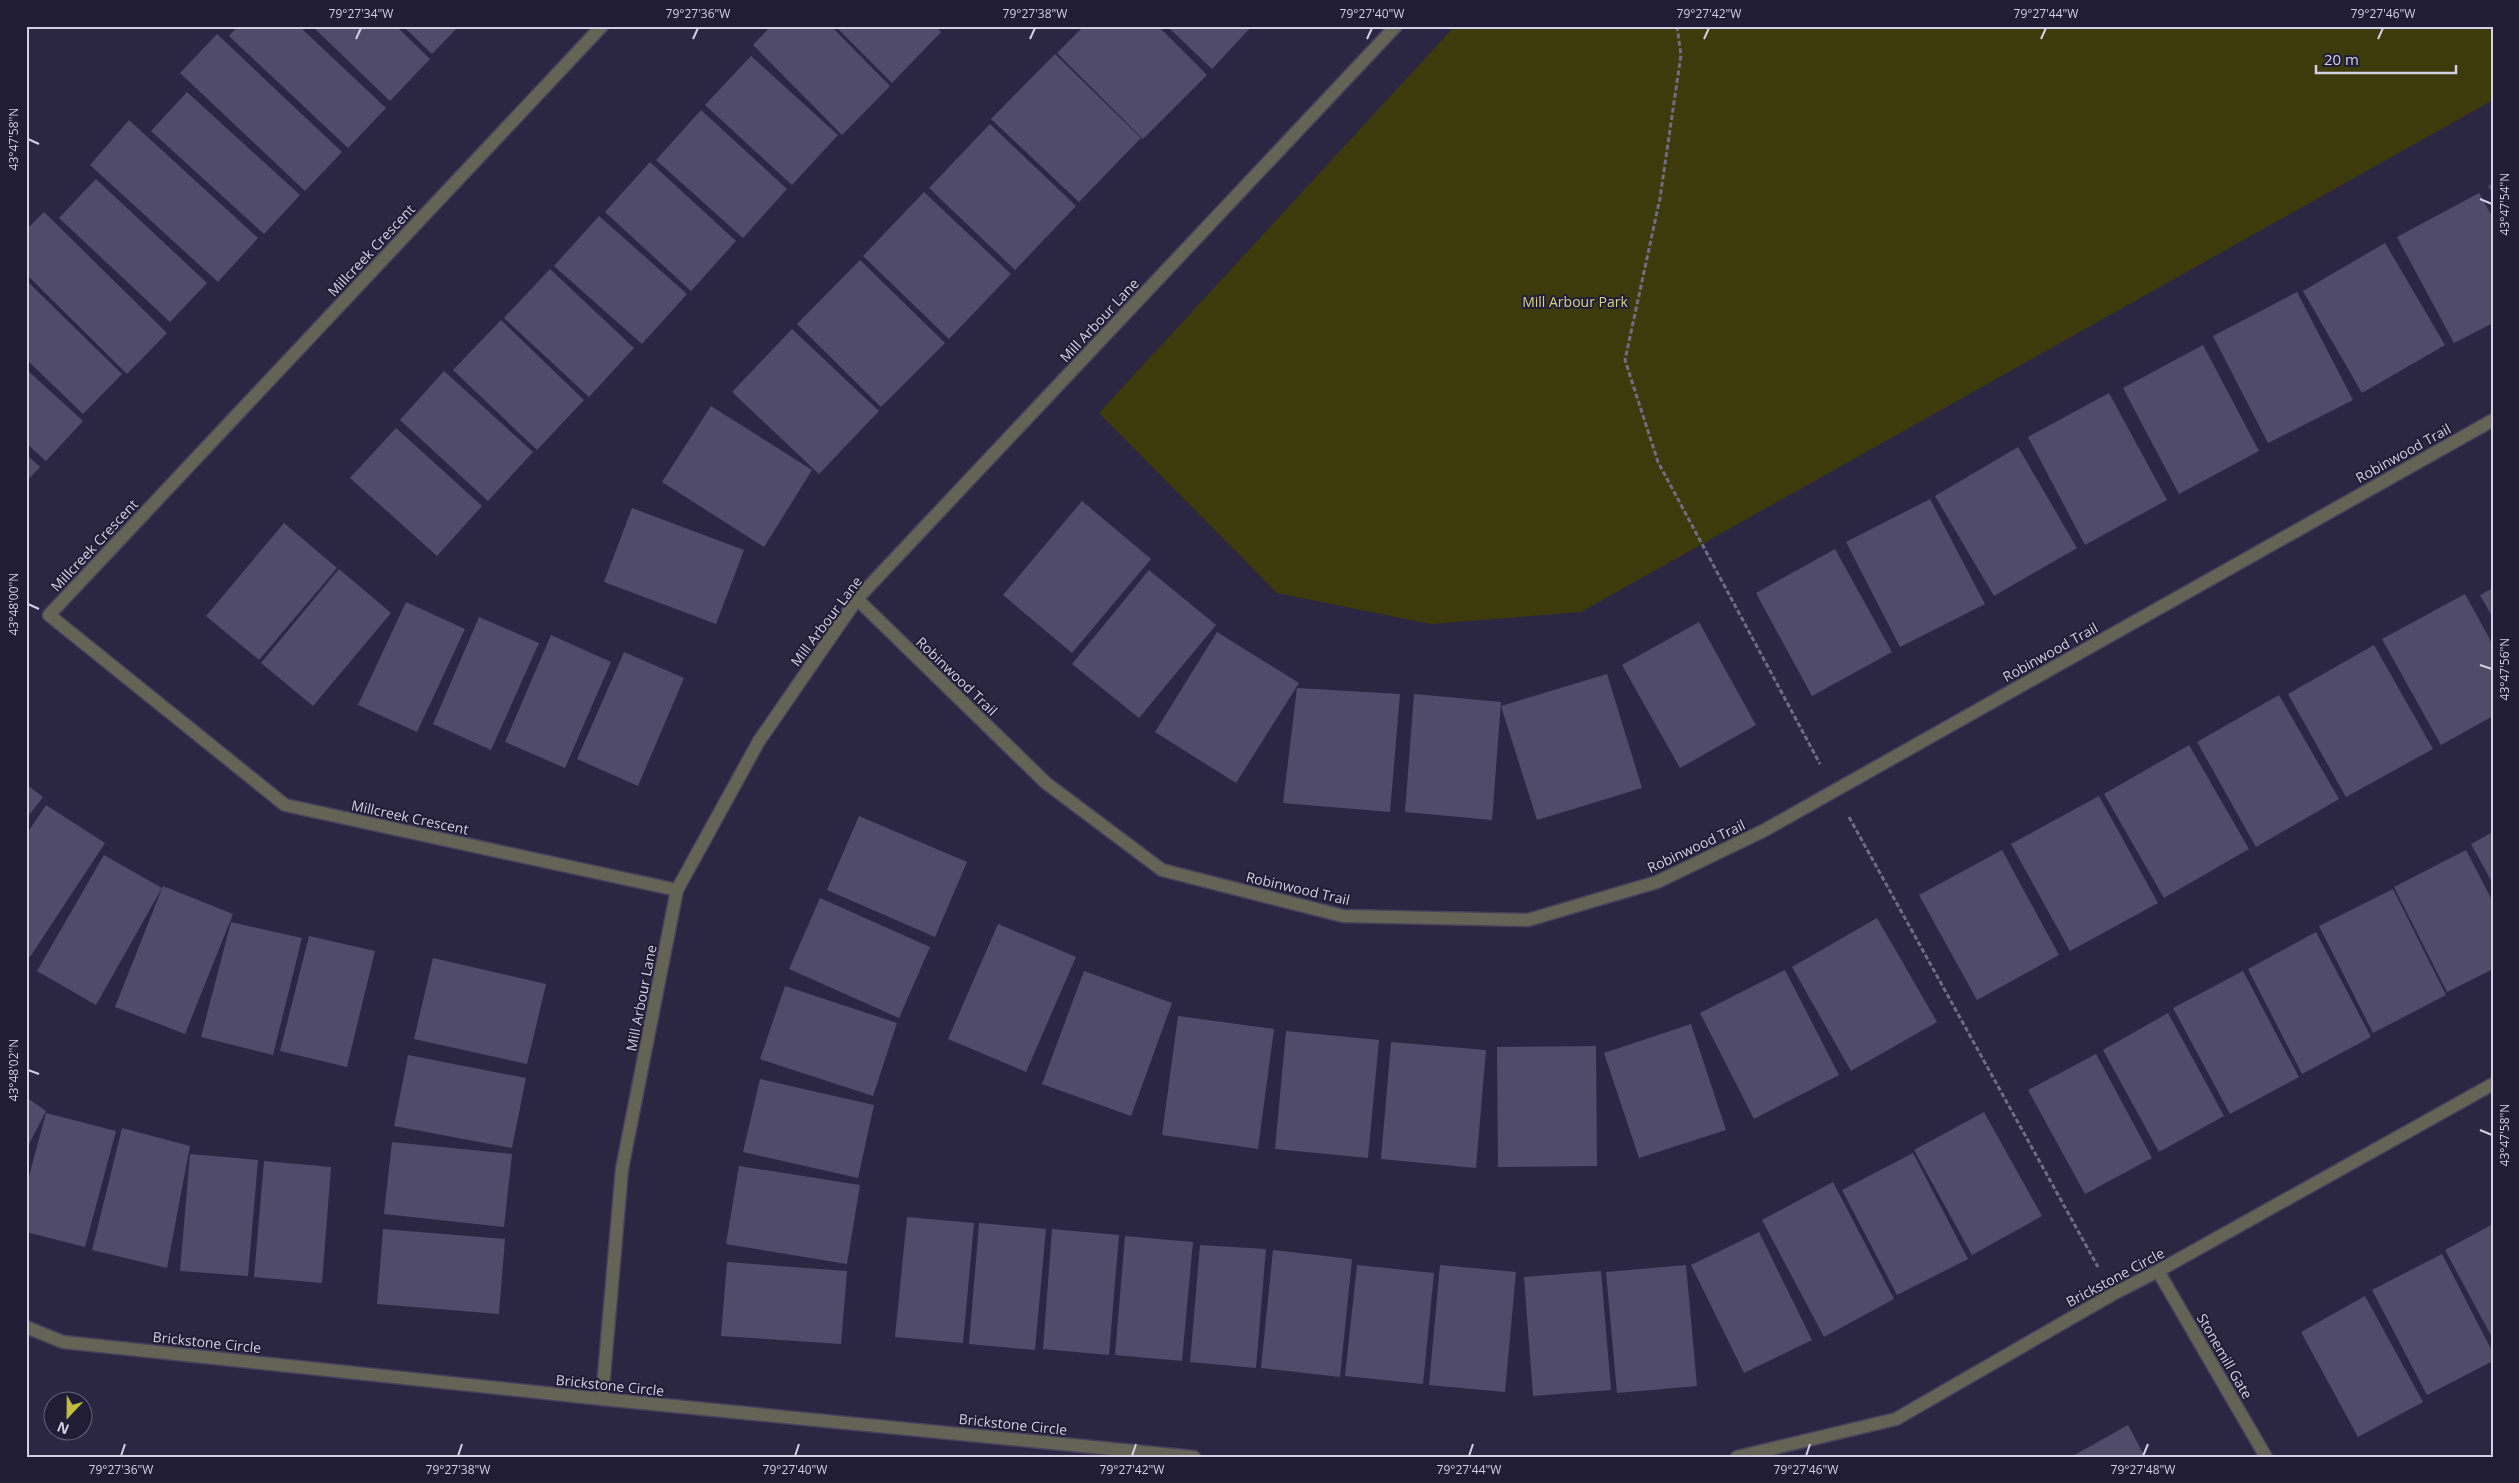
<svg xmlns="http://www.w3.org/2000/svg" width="2519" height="1483" viewBox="0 0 2519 1483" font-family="'Open Sans',sans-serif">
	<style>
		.green { fill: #3d3b0b }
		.building { fill: #4f4b69 }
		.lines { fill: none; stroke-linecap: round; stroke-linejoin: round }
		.street-casing { stroke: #46425c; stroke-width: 15 }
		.path { stroke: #706c84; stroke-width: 3; stroke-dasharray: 5 2.5; stroke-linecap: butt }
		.street { stroke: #646456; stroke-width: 12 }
		.ticks { fill: none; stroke: #d2d0e2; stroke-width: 2 }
		.labels { text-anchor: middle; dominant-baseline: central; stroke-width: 4; stroke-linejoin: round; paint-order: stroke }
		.street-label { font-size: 14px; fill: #d2d0e2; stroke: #211d37 }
		.park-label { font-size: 14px; fill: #d5d486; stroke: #211d37 }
		.neatline { fill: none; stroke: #d2d0e2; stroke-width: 2 }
		.ticks-label { font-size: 12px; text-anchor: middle; fill: #d2d0e2 }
	</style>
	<rect width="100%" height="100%" fill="#2b2742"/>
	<path class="green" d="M1455,26H2493V100L1581,612L1431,624L1277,593L1099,413Z"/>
	<g class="building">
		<path d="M238,26H299L386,108L348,148L229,36Z"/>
		<path d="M312,26H396L430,59L390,101Z"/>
		<path d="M403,26H459L432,54Z"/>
		<path d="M771,26H831L890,86L842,135L753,45Z"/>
		<path d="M835,26H935L941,32L892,83Z"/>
		<path d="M1084,26H1158L1207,75L1143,139L1057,53Z"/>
		<path d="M1167,26H1252L1212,69Z"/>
		<path d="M217,34L342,152L305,191L180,73Z"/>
		<path d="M1055,54L1141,138L1079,202L991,119Z"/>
		<path d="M751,56L838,135L792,185L705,105Z"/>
		<path d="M187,92L300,195L264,234L151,131Z"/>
		<path d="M701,110L787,189L743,238L656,160Z"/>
		<path d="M129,120L258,238L218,282L90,165Z"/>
		<path d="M990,124L1076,206L1015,270L929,188Z"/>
		<path d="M650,162L736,241L691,291L605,212Z"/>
		<path d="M96,179L207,283L170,322L59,218Z"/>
		<path d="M2493,183V194L2488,186Z"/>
		<path d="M924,192L1011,274L949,339L863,256Z"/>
		<path d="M2479,193L2493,218V323L2454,343L2397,237Z"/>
		<path d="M44,212L167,333L127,374L26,274V230Z"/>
		<path d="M599,216L687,294L642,344L554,266Z"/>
		<path d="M2385,243L2445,345L2362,393L2303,291Z"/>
		<path d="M860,260L945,343L881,407L797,324Z"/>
		<path d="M550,269L634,348L589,397L504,318Z"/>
		<path d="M26,280L122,374L83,414L26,359Z"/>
		<path d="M2297,292L2353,400L2268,443L2213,336Z"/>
		<path d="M501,320L584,400L537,450L453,370Z"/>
		<path d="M792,329L879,411L819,474L732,392Z"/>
		<path d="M2203,345L2259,451L2179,494L2123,388Z"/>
		<path d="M26,369L83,421L46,461L26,443Z"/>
		<path d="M444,371L533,452L488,501L400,420Z"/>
		<path d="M2109,393L2167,500L2085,545L2028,437Z"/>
		<path d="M711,406L812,470L764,547L662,482Z"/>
		<path d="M396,428L482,506L437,556L350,478Z"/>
		<path d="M2018,447L2077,548L1994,596L1935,496Z"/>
		<path d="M26,454L40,467L26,482Z"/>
		<path d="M1930,499L1985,604L1900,647L1846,542Z"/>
		<path d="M1082,501L1151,559L1072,653L1003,595Z"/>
		<path d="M632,508L744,550L716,624L604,582Z"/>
		<path d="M284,523L337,568L259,660L206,616Z"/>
		<path d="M1835,549L1892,652L1812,696L1756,593Z"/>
		<path d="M339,569L391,613L313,706L261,663Z"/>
		<path d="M1149,570L1216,625L1139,718L1072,664Z"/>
		<path d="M2493,588V618L2480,595Z"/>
		<path d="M2465,594L2493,645V716L2441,745L2382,639Z"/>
		<path d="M406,602L465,629L417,732L358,705Z"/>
		<path d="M479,617L539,643L491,750L433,724Z"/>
		<path d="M1699,622L1756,725L1680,768L1622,665Z"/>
		<path d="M1217,632L1299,683L1236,783L1155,732Z"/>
		<path d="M551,635L611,662L565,768L505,742Z"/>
		<path d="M2374,645L2433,749L2346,797L2288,694Z"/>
		<path d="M624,652L684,678L638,786L577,759Z"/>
		<path d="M1607,674L1642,788L1537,820L1501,706Z"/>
		<path d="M1297,688L1400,694L1390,812L1283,803Z"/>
		<path d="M1414,694L1501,702L1492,820L1405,812Z"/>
		<path d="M2279,695L2339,799L2256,847L2197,742Z"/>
		<path d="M2189,745L2249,849L2164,898L2104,794Z"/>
		<path d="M26,784L43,797L26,819Z"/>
		<path d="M2099,796L2158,903L2070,951L2011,844Z"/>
		<path d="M46,805L105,843L30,957L26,955V835Z"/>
		<path d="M859,816L967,862L935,937L827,890Z"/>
		<path d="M2493,832V884L2471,844Z"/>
		<path d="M2002,850L2059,955L1977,1000L1919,895Z"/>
		<path d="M2466,850L2493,902V969L2447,992L2394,887Z"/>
		<path d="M104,855L162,888L96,1005L37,971Z"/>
		<path d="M163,886L233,914L185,1034L115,1007Z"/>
		<path d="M2393,889L2446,995L2373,1033L2319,926Z"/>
		<path d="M820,898L930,947L899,1018L789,969Z"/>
		<path d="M1877,918L1937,1022L1851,1071L1792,967Z"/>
		<path d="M231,922L302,938L273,1055L201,1037Z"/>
		<path d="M998,924L1076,957L1026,1072L948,1039Z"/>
		<path d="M2316,932L2371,1037L2302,1074L2248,969Z"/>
		<path d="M309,936L375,951L347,1067L280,1051Z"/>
		<path d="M433,958L546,984L527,1064L414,1039Z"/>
		<path d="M1785,970L1839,1075L1754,1119L1700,1013Z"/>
		<path d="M1084,971L1172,1003L1131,1116L1042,1084Z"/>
		<path d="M2243,971L2299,1077L2230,1114L2173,1008Z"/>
		<path d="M785,986L897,1023L873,1096L760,1059Z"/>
		<path d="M2168,1013L2224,1116L2159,1152L2103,1050Z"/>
		<path d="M1178,1016L1274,1029L1258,1149L1162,1135Z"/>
		<path d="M1691,1024L1726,1130L1639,1158L1604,1053Z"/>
		<path d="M1286,1031L1379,1040L1368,1158L1275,1149Z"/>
		<path d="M1391,1042L1486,1050L1476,1168L1381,1159Z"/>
		<path d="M1596,1046L1597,1166L1498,1167L1497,1047Z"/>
		<path d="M2096,1054L2152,1158L2085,1194L2028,1090Z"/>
		<path d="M408,1055L526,1078L512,1148L394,1126Z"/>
		<path d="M760,1079L874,1105L858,1178L743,1152Z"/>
		<path d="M26,1097L46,1111L26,1150Z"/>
		<path d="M1984,1112L2042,1216L1972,1255L1914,1150Z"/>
		<path d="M46,1113L116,1131L85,1247L26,1232V1187Z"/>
		<path d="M122,1128L190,1146L167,1268L92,1250Z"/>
		<path d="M392,1142L512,1154L504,1227L384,1214Z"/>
		<path d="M1913,1153L1968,1259L1897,1295L1842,1190Z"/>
		<path d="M190,1154L258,1160L248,1276L180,1271Z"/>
		<path d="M264,1161L331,1167L322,1283L254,1277Z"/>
		<path d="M739,1166L860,1185L847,1264L726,1244Z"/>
		<path d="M1833,1182L1894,1299L1824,1337L1762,1220Z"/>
		<path d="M907,1217L974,1223L963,1343L895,1337Z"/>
		<path d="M979,1223L1046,1229L1035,1350L969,1344Z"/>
		<path d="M2493,1224V1339L2445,1250Z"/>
		<path d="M383,1229L505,1239L499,1314L377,1304Z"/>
		<path d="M1052,1229L1119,1235L1109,1355L1043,1349Z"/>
		<path d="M1759,1232L1812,1340L1744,1373L1691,1265Z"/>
		<path d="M1125,1236L1193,1242L1182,1361L1115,1355Z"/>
		<path d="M1200,1245L1266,1249L1256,1368L1190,1362Z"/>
		<path d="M1273,1250L1352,1259L1340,1377L1261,1368Z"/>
		<path d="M2442,1254L2493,1353V1361L2427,1395L2372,1290Z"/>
		<path d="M727,1262L847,1271L841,1344L721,1336Z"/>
		<path d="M1357,1265L1434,1273L1423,1384L1345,1376Z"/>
		<path d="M1440,1265L1516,1272L1505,1392L1429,1385Z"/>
		<path d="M1686,1265L1697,1386L1617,1393L1606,1272Z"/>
		<path d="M1601,1271L1611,1390L1533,1396L1524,1277Z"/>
		<path d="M2365,1296L2423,1402L2358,1437L2301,1332Z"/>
		<path d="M2128,1425L2145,1457H2071Z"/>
	</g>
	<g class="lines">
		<g class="street-casing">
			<g id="street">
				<path d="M602,26L49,615L285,805L677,890"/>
				<path d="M857,599L1046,783L1162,870L1343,916L1528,920L1657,882L1763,831L2493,420"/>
				<path d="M2158,1271L2266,1457"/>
				<path d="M26,1327L63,1342L602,1399L1194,1457"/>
				<path d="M602,1399L622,1169L677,890L759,741L857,599L1396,26"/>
				<path d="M1737,1457L1896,1419L2113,1294L2158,1271L2493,1084"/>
			</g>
		</g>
		<g class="path">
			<path d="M1677,26L1681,55L1660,198L1625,360L1658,462L1820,764"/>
			<path d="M1849,817L2098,1267"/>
		</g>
		<use href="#street" class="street"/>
	</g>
	<path class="ticks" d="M356,39L361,28M693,39L698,28M1030,39L1035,28M1367,39L1372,28M1704,39L1709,28M2041,39L2046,28M2378,39L2383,28M28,139L39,144M2480,199L2492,204M28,604L39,609M2480,665L2492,669M28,1070L39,1074M2480,1130L2492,1135M121,1456L125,1444M458,1456L462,1444M795,1456L799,1444M1132,1456L1136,1444M1469,1456L1473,1444M1806,1456L1810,1444M2143,1456L2148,1444"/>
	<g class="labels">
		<g class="street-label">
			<text transform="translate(371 250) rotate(-47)">Millcreek Crescent</text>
			<text transform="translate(1099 320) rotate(-47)">Mill Arbour Lane</text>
			<text transform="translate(2403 453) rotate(-29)">Robinwood Trail</text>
			<text transform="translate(94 545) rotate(-47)">Millcreek Crescent</text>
			<text transform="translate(826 621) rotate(-53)">Mill Arbour Lane</text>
			<text transform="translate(2050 652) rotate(-29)">Robinwood Trail</text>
			<text transform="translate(957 676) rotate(44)">Robinwood Trail</text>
			<text transform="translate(410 817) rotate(12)">Millcreek Crescent</text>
			<text transform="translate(1696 846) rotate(-25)">Robinwood Trail</text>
			<text transform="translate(1298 888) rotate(13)">Robinwood Trail</text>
			<text transform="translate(641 998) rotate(-79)">Mill Arbour Lane</text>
			<text transform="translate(2115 1277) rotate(-28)">Brickstone Circle</text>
			<text transform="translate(207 1342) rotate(6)">Brickstone Circle</text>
			<text transform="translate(2225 1356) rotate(60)">Stonemill Gate</text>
			<text transform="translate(610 1385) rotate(6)">Brickstone Circle</text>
			<text transform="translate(1013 1424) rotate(6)">Brickstone Circle</text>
		</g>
		<g class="park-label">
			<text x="1575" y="301">Mill Arbour Park</text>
		</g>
	</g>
	<rect width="2519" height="1483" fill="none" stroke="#211d37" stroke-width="55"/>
	<g transform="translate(68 1416) rotate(202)"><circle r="24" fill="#211d37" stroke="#68657b"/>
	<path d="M0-4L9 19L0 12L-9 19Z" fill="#c1bd40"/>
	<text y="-8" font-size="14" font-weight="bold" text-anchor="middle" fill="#d2d0e2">N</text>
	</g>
	<path d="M2316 65v8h140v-8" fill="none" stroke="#d2d0e2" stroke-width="2.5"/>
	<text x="2324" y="65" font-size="15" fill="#d2d0e2" stroke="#211d37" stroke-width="4" paint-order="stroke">20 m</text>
	<rect x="28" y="28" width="2464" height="1428" class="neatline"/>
	<g class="ticks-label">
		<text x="361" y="18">79°27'34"W</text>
		<text x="698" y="18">79°27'36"W</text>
		<text x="1035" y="18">79°27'38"W</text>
		<text x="1372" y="18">79°27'40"W</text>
		<text x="1709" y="18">79°27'42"W</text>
		<text x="2046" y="18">79°27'44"W</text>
		<text x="2383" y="18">79°27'46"W</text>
		<text transform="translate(14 139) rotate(-90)" y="4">43°47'58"N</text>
		<text transform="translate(2505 204) rotate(-90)" y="4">43°47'54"N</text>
		<text transform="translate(14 604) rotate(-90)" y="4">43°48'00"N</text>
		<text transform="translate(2505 669) rotate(-90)" y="4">43°47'56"N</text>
		<text transform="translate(14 1070) rotate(-90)" y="4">43°48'02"N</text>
		<text transform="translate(2505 1135) rotate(-90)" y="4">43°47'58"N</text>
		<text x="121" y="1474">79°27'36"W</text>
		<text x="458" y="1474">79°27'38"W</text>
		<text x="795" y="1474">79°27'40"W</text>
		<text x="1132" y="1474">79°27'42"W</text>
		<text x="1469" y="1474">79°27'44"W</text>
		<text x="1806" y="1474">79°27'46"W</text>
		<text x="2143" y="1474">79°27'48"W</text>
	</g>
</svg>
